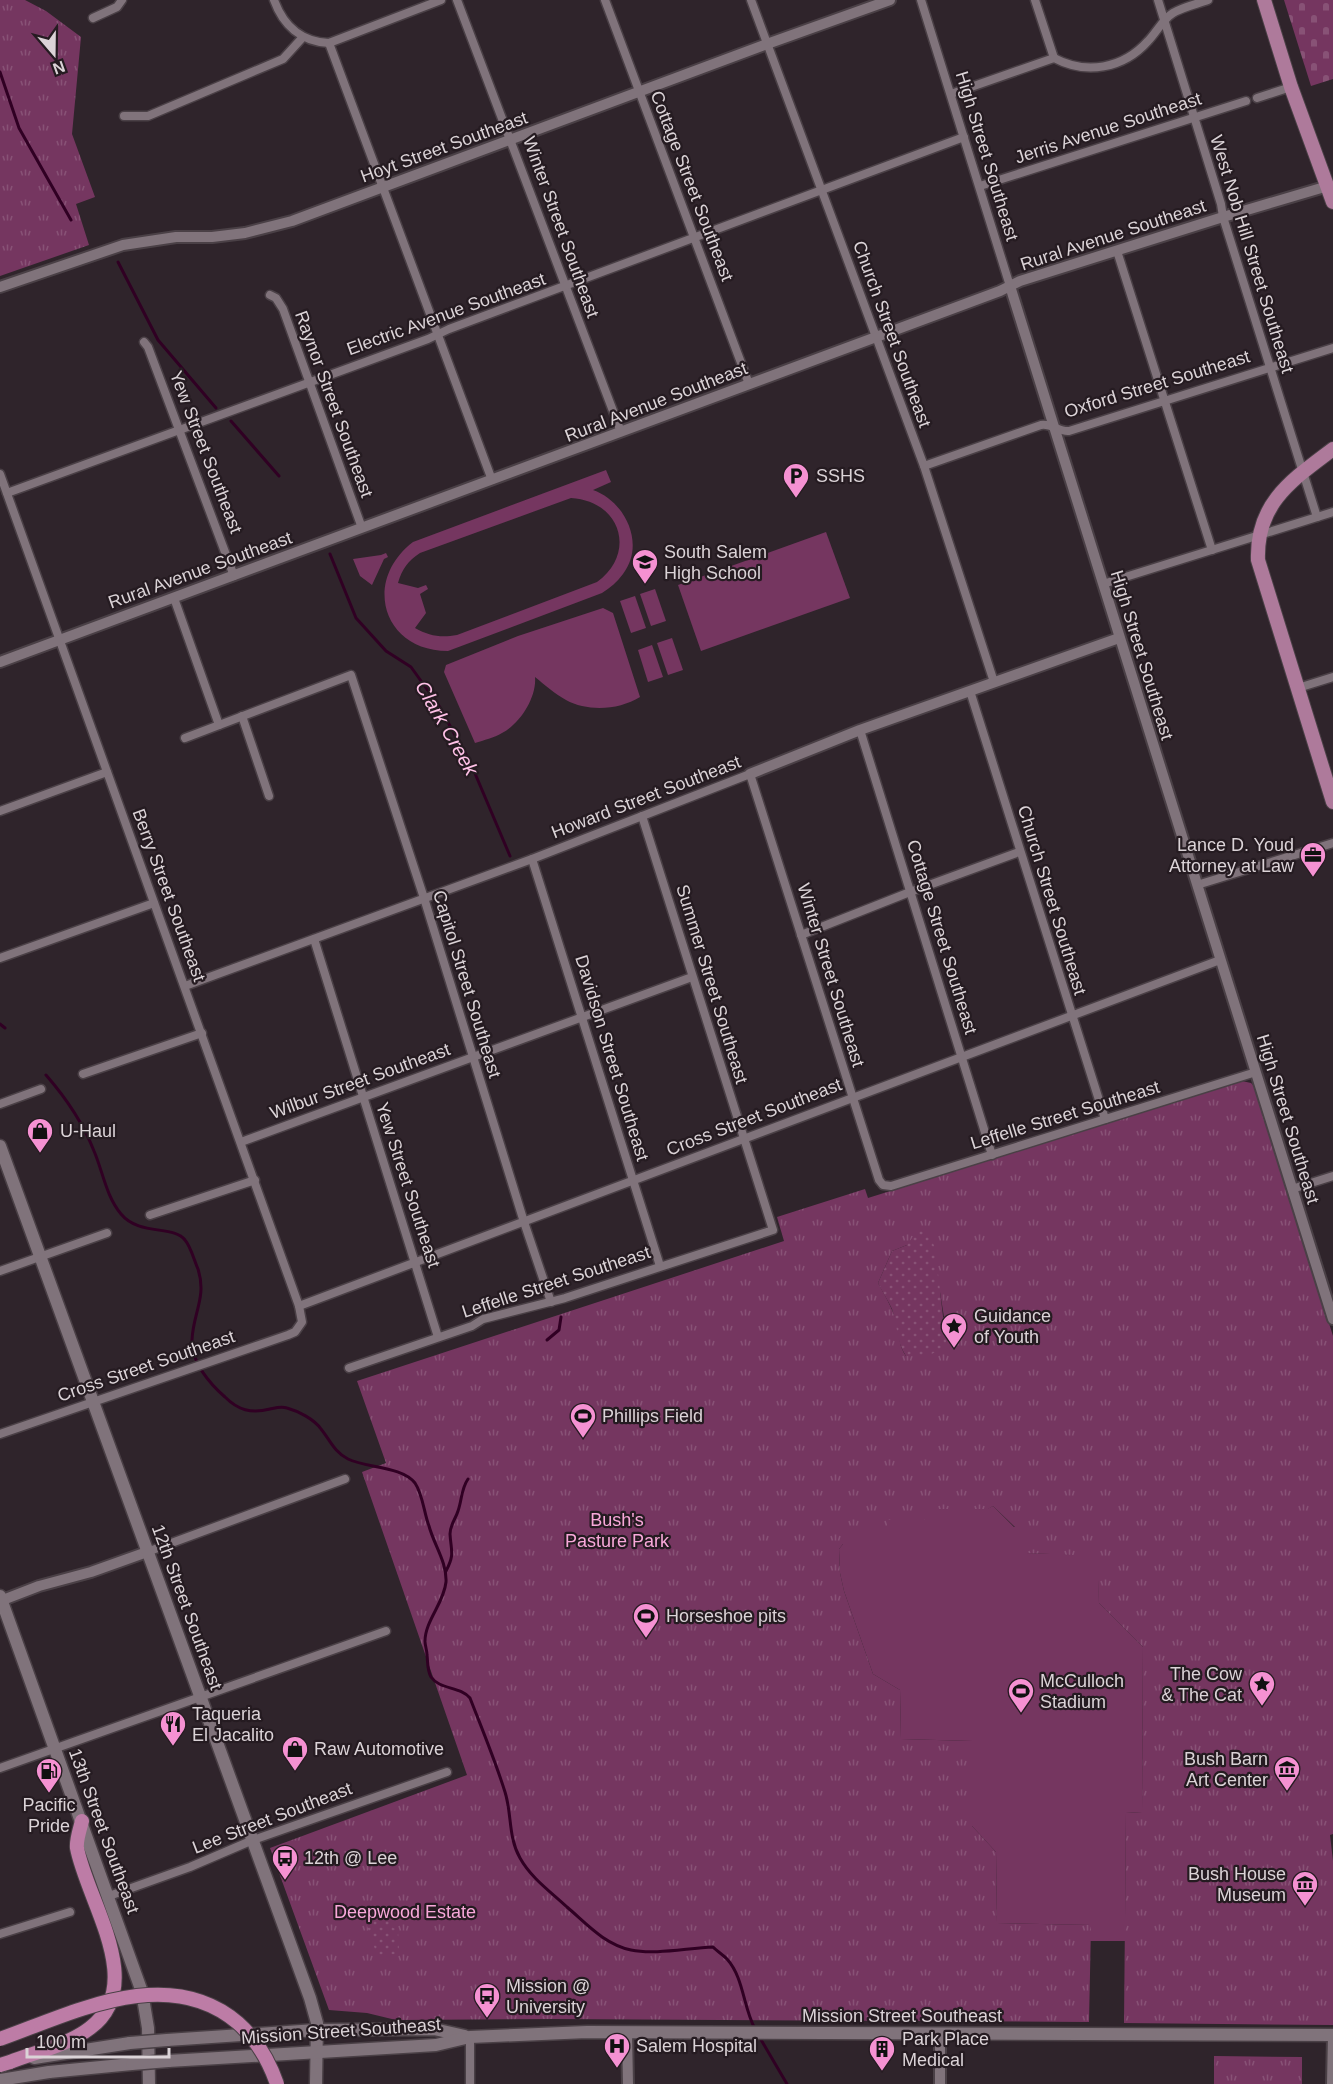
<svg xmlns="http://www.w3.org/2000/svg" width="1333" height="2084" viewBox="0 0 1333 2084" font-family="Arial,sans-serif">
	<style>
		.grass { fill: #753660; fill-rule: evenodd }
		.cemetery { fill: url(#cemetery-stones) }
		.park { fill: url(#park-tufts); fill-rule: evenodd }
		.garden { fill: url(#garden-dots) }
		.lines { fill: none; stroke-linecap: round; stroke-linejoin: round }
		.stream { stroke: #300023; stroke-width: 3 }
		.minor-casing { stroke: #4a4046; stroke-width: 11 }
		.tertiary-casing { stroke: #4a4046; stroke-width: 14 }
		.secondary-casing { stroke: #4a4046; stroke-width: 15 }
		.primary-casing { stroke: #4a4046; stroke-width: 16 }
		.trunk-casing { stroke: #4a4046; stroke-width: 16 }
		.minor { stroke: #80737b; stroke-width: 8 }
		.tertiary { stroke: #80737b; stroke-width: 10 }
		.secondary { stroke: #80737b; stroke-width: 12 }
		.primary { stroke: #ae7a9b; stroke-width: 14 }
		.trunk { stroke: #bd7ca6; stroke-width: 14 }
		.rail-casing { stroke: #9e959a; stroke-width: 5 }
		.rail { stroke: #251b21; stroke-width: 3; stroke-dasharray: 9; stroke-linecap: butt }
		.secondary-bridge-casing { stroke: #4a4046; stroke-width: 15; stroke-linecap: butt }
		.trunk-bridge-casing { stroke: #4a4046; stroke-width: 16; stroke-linecap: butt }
		.secondary-bridge { stroke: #80737b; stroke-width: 12 }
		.trunk-bridge { stroke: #bd7ca6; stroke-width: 14 }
		.labels { text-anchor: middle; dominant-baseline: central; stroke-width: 4.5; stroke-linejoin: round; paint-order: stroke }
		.street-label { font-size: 18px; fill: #dbd3d7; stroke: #251b21 }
		.poi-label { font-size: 18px; fill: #dbd3d7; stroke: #251b21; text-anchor: start }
		.park-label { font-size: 18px; fill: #f9a8da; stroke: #251b21 }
		.water-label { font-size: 20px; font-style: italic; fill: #ffc1e7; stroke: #251b21 }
	</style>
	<defs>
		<pattern id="cemetery-stones" width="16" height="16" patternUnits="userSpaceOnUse" patternTransform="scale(1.5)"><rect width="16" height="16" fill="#753660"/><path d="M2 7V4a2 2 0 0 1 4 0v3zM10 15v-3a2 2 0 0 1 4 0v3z" fill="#885276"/></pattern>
		<pattern id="park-tufts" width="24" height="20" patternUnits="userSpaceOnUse" patternTransform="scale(1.5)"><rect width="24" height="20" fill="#753660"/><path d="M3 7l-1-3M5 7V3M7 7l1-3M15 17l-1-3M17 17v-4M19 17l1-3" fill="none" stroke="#885276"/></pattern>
		<pattern id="garden-dots" width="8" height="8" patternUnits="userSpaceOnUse" patternTransform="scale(1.5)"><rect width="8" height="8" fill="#753660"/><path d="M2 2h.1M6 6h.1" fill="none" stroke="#885276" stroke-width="1.8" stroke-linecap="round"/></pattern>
	</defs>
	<rect width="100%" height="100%" fill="#2f242b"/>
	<g class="grass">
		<path d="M606,470L611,482L593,490C625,501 646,544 623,574C617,582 610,588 602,593L448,651C383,651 362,581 413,542ZM571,498C621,501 637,553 597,582L457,635C441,638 429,636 415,628L426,613L420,594L428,589L426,585L418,588L398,583C402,569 408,561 420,553Z"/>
		<path d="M826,532L850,598L701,651L678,585Z"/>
		<path d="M386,553L388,557L384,559L372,585L360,576L353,559L381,555Z"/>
		<path d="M655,589L666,621L651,626L640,594Z"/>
		<path d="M635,596L646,628L631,633L620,601Z"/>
		<path d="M603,608L613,613L640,697C619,710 588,712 566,700C555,694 545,685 535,677C537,697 520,724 502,733C494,738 484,740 475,743L444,672L446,665L518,636Z"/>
		<path d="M672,638L683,670L668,675L657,643Z"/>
		<path d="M652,645L663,677L648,682L638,650Z"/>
		<path d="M993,1506L1014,1527H1027V1553L1098,1555L1099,1603L1143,1647L1142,1812L1126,1813L1125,1941H1090V1925L997,1923L996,1852L972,1826V1741L901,1739L900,1690L873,1674L844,1591L840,1573L839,1549L843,1544V1531H886L887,1520L924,1509H987Z"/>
	</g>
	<path class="cemetery" d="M1284,0H1333V79L1311,86Z"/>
	<g class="park">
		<path d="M0,0H25L46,11L81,37L72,134L95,197L76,204L89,245L0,276Z"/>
		<path d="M1242,1081L1251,1083L1255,1087L1333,1336V1834L1330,1835L1333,1861V2025L1124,2023L1126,1813L1142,1812L1143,1647L1099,1603L1097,1556L1027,1553V1527H1015L993,1506L988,1509H924L925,1520H887V1531H843V1544L839,1549L840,1573L844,1591L873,1674L900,1690L901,1739L972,1741V1826L996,1852L997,1923L1091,1925L1089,2022L555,2019L396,2020L367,2013L329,2010L270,1848L467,1775L362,1472L386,1463L357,1381L784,1241L777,1217L865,1189L868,1198ZM907,1245L940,1292L944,1317L906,1356C899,1346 900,1340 898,1328C895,1312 886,1298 878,1283L892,1251Z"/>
		<path d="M1214,2056L1302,2057V2084H1214Z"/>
	</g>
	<g class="garden">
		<path d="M919,1228L927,1229L935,1248L946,1342C935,1357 923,1357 906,1356C896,1342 898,1325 892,1309C888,1300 882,1292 878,1283L892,1251L907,1245Z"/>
		<path d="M393,1910V1928L398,1929L399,1954L377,1955L362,1911Z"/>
	</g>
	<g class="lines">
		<g class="stream">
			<path d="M0,72L19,128L71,220"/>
			<path d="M118,262L158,340L216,408"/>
			<path d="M231,421L279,476"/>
			<path d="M330,554L356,618L386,651L411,667L439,706L471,764L510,856"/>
			<path d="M0,1024L5,1028"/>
			<path d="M46,1075C66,1098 83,1123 94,1151C103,1172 106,1196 121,1214C139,1236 174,1225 185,1240C191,1247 194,1260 198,1269C207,1297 193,1313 192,1340C191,1362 210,1384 225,1397C238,1410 251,1414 270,1409C275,1408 281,1406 287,1408C298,1411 314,1419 321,1429C330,1440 334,1452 348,1459C366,1468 402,1466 415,1483C423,1495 424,1513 429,1526C434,1545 447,1562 446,1582C444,1603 425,1621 425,1641C425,1646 427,1650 427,1655C428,1663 427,1670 431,1677C440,1690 460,1686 470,1698C482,1729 495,1760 505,1792C512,1814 508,1837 520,1858C531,1878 551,1892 567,1907C587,1924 604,1944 631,1950C655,1955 687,1948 713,1947C717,1951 723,1955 727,1959C744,1978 743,2007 755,2029"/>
			<path d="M547,1340L559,1330L561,1317"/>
			<path d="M446,1571C455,1554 451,1551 450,1534C450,1525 456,1518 458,1511C462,1500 461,1489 468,1479"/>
			<path d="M760,2038L787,2084"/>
		</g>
		<g class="minor-casing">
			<g id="minor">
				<path d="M274,0C283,25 301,42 329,43L441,0"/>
				<path d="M457,0L621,432"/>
				<path d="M605,0L749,384"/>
				<path d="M751,0L924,466L994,682"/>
				<path d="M921,0L1010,286"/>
				<path d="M1035,0L1054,58"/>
				<path d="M1158,0L1221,204L1223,217L1317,517"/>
				<path d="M93,18L117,7L122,0"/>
				<path d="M329,43L492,480"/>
				<path d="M951,94L1054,58C1086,75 1123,69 1148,41C1156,33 1163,19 1173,13C1183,7 1197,4 1208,0"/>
				<path d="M1257,98L1291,87"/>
				<path d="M124,116H148L283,59L303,37"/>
				<path d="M980,186L1246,101"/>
				<path d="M1117,251L1212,550"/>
				<path d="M270,295L276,298L283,309L362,528"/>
				<path d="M144,342L148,347L234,576"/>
				<path d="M924,466L1041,425C1051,423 1059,432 1069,431L1333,348"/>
				<path d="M0,474L299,1306L302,1322L295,1332L288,1335L0,1434"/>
				<path d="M7,493L428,339L449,329L964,137"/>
				<path d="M1103,584L1333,512"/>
				<path d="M174,598L219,725"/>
				<path d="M1298,688L1333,677"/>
				<path d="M970,691L1105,1119"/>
				<path d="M242,716L269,796"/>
				<path d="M860,730L992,1155"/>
				<path d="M185,738L351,675L424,898L524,1222L551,1302"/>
				<path d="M0,811L107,772"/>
				<path d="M532,859L660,1266"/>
				<path d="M1197,885L1333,843"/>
				<path d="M801,935L910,892L1019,852"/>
				<path d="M314,939L438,1337"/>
				<path d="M0,958L154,903"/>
				<path d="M185,986L532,859L750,774L879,1180L883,1185L891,1186L1256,1072"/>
				<path d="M83,1074L202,1033"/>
				<path d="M0,1104L41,1089"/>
				<path d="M241,1142L692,977"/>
				<path d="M1292,1189L1333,1176"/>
				<path d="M150,1215L255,1180"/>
				<path d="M0,1271L107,1233"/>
				<path d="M299,1306L1220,960"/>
				<path d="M349,1368L472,1326L483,1319L565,1298L773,1230L642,816"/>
				<path d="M147,1552L345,1479"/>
				<path d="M0,1768L386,1631"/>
				<path d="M109,1896L190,1867L253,1840L447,1772"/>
				<path d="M0,1934L70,1912"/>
				<path d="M470,2037V2084"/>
			</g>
		</g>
		<g class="tertiary-casing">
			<g id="tertiary">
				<path d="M1010,286L1333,1319"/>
				<path d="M0,287L123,245L176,237H212L245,233L292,221L767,44L890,0"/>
				<path d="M0,662L1000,291L1020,281L1223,217L1328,186"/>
				<path d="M750,774L860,730L1119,638"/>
				<path d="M0,1601L39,1586L91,1572L147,1552"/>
				<path d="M627,2032L628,2084"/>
				<path d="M940,2034V2084"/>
				<path d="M1332,2084L1333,2035"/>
			</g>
		</g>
		<g class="secondary-casing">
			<g id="secondary">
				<path d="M0,1146L310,1998L317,2023L316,2084"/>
				<path d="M0,1596L142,1992L148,2028L149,2084"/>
				<path d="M167,2040L316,2030L434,2029L465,2036"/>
				<path d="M34,2058L130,2043"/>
				<path d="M168,2061L436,2045L470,2037L587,2032L1333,2035"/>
				<path d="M49,2072L132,2064"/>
			</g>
		</g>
		<g class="primary-casing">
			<g id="primary">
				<path d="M1264,0L1291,87L1333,202"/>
				<path d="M1333,449C1292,480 1256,503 1258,560L1333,802"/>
			</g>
		</g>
		<g class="trunk-casing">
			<path id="trunk" d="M10,2062C36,2052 68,2045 90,2028C148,1985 87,1901 77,1848C76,1840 80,1829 82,1821"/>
		</g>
		<use href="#minor" class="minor"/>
		<use href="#tertiary" class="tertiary"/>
		<use href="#secondary" class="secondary"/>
		<use href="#primary" class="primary"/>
		<use href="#trunk" class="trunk"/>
		<g class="rail-casing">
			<path id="rail" d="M0,2061L8,2084"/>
		</g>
		<use href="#rail" class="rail"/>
		<g class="secondary-bridge-casing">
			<g id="secondary-bridge">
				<path d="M130,2043L167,2040"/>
				<path d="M132,2064L168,2061"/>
				<path d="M0,2080L49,2072"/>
			</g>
		</g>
		<g class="trunk-bridge-casing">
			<g id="trunk-bridge">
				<path d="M0,2039C73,2013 168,1963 238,2023C256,2039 269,2061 277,2084"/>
				<path d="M0,2065L10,2062"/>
			</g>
		</g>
		<use href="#secondary-bridge" class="secondary-bridge"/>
		<use href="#trunk-bridge" class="trunk-bridge"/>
	</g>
	<defs>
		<g id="parking-pin" transform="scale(1.35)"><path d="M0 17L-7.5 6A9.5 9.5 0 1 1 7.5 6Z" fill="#f591d2" stroke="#251b21"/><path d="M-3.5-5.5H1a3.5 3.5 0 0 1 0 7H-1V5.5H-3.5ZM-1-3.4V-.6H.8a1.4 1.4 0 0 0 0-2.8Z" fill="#111"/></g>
		<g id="school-pin" transform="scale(1.35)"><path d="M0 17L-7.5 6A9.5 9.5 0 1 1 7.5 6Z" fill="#f591d2" stroke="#251b21"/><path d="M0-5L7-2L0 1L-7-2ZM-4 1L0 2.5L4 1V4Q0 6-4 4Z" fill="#111"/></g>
		<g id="office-pin" transform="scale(1.35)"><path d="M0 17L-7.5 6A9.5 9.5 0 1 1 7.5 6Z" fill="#f591d2" stroke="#251b21"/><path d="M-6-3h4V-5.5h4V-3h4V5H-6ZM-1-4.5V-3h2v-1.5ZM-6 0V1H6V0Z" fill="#111"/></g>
		<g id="shop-pin" transform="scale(1.35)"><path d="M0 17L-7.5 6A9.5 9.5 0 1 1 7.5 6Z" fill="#f591d2" stroke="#251b21"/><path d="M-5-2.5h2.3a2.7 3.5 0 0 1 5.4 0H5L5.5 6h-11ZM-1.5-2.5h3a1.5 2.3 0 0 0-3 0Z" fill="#111"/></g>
		<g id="sight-pin" transform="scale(1.35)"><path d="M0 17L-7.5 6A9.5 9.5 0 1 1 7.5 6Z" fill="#f591d2" stroke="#251b21"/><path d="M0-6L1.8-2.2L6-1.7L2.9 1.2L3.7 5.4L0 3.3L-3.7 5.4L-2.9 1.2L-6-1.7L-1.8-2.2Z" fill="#111"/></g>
		<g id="stadium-pin" transform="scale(1.35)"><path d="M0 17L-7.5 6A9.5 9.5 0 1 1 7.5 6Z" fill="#f591d2" stroke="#251b21"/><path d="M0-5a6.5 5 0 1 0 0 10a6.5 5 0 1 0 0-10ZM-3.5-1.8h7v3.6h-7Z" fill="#111"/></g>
		<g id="restaurant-pin" transform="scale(1.35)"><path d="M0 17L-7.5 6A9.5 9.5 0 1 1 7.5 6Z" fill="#f591d2" stroke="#251b21"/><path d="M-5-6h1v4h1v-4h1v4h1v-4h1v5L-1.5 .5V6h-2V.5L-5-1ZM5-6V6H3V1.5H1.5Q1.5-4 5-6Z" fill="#111"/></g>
		<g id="museum-pin" transform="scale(1.35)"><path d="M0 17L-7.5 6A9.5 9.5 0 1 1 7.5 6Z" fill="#f591d2" stroke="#251b21"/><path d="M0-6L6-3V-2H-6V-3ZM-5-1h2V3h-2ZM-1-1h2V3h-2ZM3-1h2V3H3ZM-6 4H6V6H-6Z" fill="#111"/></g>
		<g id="fuel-pin" transform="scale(1.35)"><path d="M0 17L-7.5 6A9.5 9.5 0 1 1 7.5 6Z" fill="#f591d2" stroke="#251b21"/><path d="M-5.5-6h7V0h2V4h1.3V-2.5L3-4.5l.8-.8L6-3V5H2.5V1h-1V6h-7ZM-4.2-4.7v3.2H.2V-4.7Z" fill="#111"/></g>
		<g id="bus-pin" transform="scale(1.35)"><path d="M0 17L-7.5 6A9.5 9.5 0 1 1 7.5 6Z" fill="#f591d2" stroke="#251b21"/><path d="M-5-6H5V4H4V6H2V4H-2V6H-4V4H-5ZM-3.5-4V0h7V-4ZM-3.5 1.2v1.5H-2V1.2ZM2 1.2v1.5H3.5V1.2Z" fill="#111"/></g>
		<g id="hospital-pin" transform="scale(1.35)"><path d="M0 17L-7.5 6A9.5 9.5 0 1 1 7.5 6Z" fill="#f591d2" stroke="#251b21"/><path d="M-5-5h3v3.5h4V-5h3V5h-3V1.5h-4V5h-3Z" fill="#111"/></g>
		<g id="building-pin" transform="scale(1.35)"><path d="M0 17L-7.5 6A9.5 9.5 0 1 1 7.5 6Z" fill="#f591d2" stroke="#251b21"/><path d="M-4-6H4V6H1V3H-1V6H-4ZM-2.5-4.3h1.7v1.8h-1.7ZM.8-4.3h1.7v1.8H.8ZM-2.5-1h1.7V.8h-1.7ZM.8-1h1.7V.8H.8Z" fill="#111"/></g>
	</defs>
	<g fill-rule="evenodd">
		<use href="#parking-pin" x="796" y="476"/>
		<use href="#school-pin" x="645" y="562"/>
		<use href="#office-pin" x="1313" y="855"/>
		<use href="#shop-pin" x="40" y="1131"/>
		<use href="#sight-pin" x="954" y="1326"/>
		<use href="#stadium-pin" x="583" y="1416"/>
		<use href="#stadium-pin" x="646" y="1616"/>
		<use href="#sight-pin" x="1262" y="1684"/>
		<use href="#stadium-pin" x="1021" y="1691"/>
		<use href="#restaurant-pin" x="173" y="1724"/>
		<use href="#shop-pin" x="295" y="1749"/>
		<use href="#museum-pin" x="1287" y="1769"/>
		<use href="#fuel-pin" x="49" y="1771"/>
		<use href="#bus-pin" x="285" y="1858"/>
		<use href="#museum-pin" x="1305" y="1884"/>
		<use href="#bus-pin" x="487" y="1996"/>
		<use href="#hospital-pin" x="617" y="2046"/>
		<use href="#building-pin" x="882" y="2049"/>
	</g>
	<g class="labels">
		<g class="street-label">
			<text transform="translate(1108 128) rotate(-18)">Jerris Avenue Southeast</text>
			<text transform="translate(444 147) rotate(-20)">Hoyt Street Southeast</text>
			<text transform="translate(987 156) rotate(73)">High Street Southeast</text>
			<text transform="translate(692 186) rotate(69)">Cottage Street Southeast</text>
			<text transform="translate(561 227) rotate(70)">Winter Street Southeast</text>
			<text transform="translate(1113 235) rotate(-18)">Rural Avenue Southeast</text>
			<text transform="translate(1252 254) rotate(73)">West Nob Hill Street Southeast</text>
			<text transform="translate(446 314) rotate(-20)">Electric Avenue Southeast</text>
			<text transform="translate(892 334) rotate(70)">Church Street Southeast</text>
			<text transform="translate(1157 384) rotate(-17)">Oxford Street Southeast</text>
			<text transform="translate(656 402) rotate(-21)">Rural Avenue Southeast</text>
			<text transform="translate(334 404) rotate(70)">Raynor Street Southeast</text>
			<text transform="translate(206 452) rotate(69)">Yew Street Southeast</text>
			<text transform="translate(200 570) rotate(-20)">Rural Avenue Southeast</text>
			<text transform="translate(1142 655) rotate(73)">High Street Southeast</text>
			<text transform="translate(646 797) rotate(-21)">Howard Street Southeast</text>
			<text transform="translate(169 895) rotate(70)">Berry Street Southeast</text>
			<text transform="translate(1052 900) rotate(73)">Church Street Southeast</text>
			<text transform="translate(942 937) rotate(73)">Cottage Street Southeast</text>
			<text transform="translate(831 975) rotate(73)">Winter Street Southeast</text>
			<text transform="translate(467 984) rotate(73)">Capitol Street Southeast</text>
			<text transform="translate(712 984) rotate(73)">Summer Street Southeast</text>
			<text transform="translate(612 1058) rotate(73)">Davidson Street Southeast</text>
			<text transform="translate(360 1081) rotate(-20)">Wilbur Street Southeast</text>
			<text transform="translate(1065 1115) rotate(-17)">Leffelle Street Southeast</text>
			<text transform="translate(754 1117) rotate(-21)">Cross Street Southeast</text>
			<text transform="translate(1288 1119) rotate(73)">High Street Southeast</text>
			<text transform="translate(408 1185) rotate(72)">Yew Street Southeast</text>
			<text transform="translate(556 1282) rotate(-18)">Leffelle Street Southeast</text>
			<text transform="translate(146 1366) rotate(-19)">Cross Street Southeast</text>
			<text transform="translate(187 1607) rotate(70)">12th Street Southeast</text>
			<text transform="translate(272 1818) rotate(-21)">Lee Street Southeast</text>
			<text transform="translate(104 1831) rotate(70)">13th Street Southeast</text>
			<text x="902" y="2016">Mission Street Southeast</text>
			<text transform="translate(341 2031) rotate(-4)">Mission Street Southeast</text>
		</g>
		<g class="poi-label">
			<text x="816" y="476">SSHS</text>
			<text x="664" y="552">South Salem<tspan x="664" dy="21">High School</tspan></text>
			<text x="1294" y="845" text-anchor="end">Lance D. Youd<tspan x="1294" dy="21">Attorney at Law</tspan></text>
			<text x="60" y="1131">U-Haul</text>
			<text x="974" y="1316">Guidance<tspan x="974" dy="21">of Youth</tspan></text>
			<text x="602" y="1416">Phillips Field</text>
			<text x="666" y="1616">Horseshoe pits</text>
			<text x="1242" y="1674" text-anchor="end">The Cow<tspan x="1242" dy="21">&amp; The Cat</tspan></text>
			<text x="1040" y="1681">McCulloch<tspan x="1040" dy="21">Stadium</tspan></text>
			<text x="192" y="1714">Taqueria<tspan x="192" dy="21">El Jacalito</tspan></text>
			<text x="314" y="1749">Raw Automotive</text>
			<text x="1268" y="1759" text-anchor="end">Bush Barn<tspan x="1268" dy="21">Art Center</tspan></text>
			<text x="49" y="1805" text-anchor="middle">Pacific<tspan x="49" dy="21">Pride</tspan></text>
			<text x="304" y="1858">12th @ Lee</text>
			<text x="1286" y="1874" text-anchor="end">Bush House<tspan x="1286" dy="21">Museum</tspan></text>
			<text x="506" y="1986">Mission @<tspan x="506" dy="21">University</tspan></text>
			<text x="902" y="2039">Park Place<tspan x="902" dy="21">Medical</tspan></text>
			<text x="636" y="2046">Salem Hospital</text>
		</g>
		<g class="park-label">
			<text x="617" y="1520">Bush's<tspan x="617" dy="21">Pasture Park</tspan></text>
			<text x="405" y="1912">Deepwood Estate</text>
		</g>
		<g class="water-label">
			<text transform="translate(447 728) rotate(60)">Clark Creek</text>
		</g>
	</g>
	<g transform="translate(54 54) rotate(160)" stroke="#251b21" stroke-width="4.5" paint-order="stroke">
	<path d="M0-4.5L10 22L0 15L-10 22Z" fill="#dbd3d7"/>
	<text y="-9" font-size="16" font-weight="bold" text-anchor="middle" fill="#dbd3d7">N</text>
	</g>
	<path d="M27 2048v9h142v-9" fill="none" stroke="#dbd3d7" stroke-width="3"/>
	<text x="36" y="2048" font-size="18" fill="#dbd3d7" stroke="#251b21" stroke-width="4.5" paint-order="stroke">100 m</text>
</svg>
